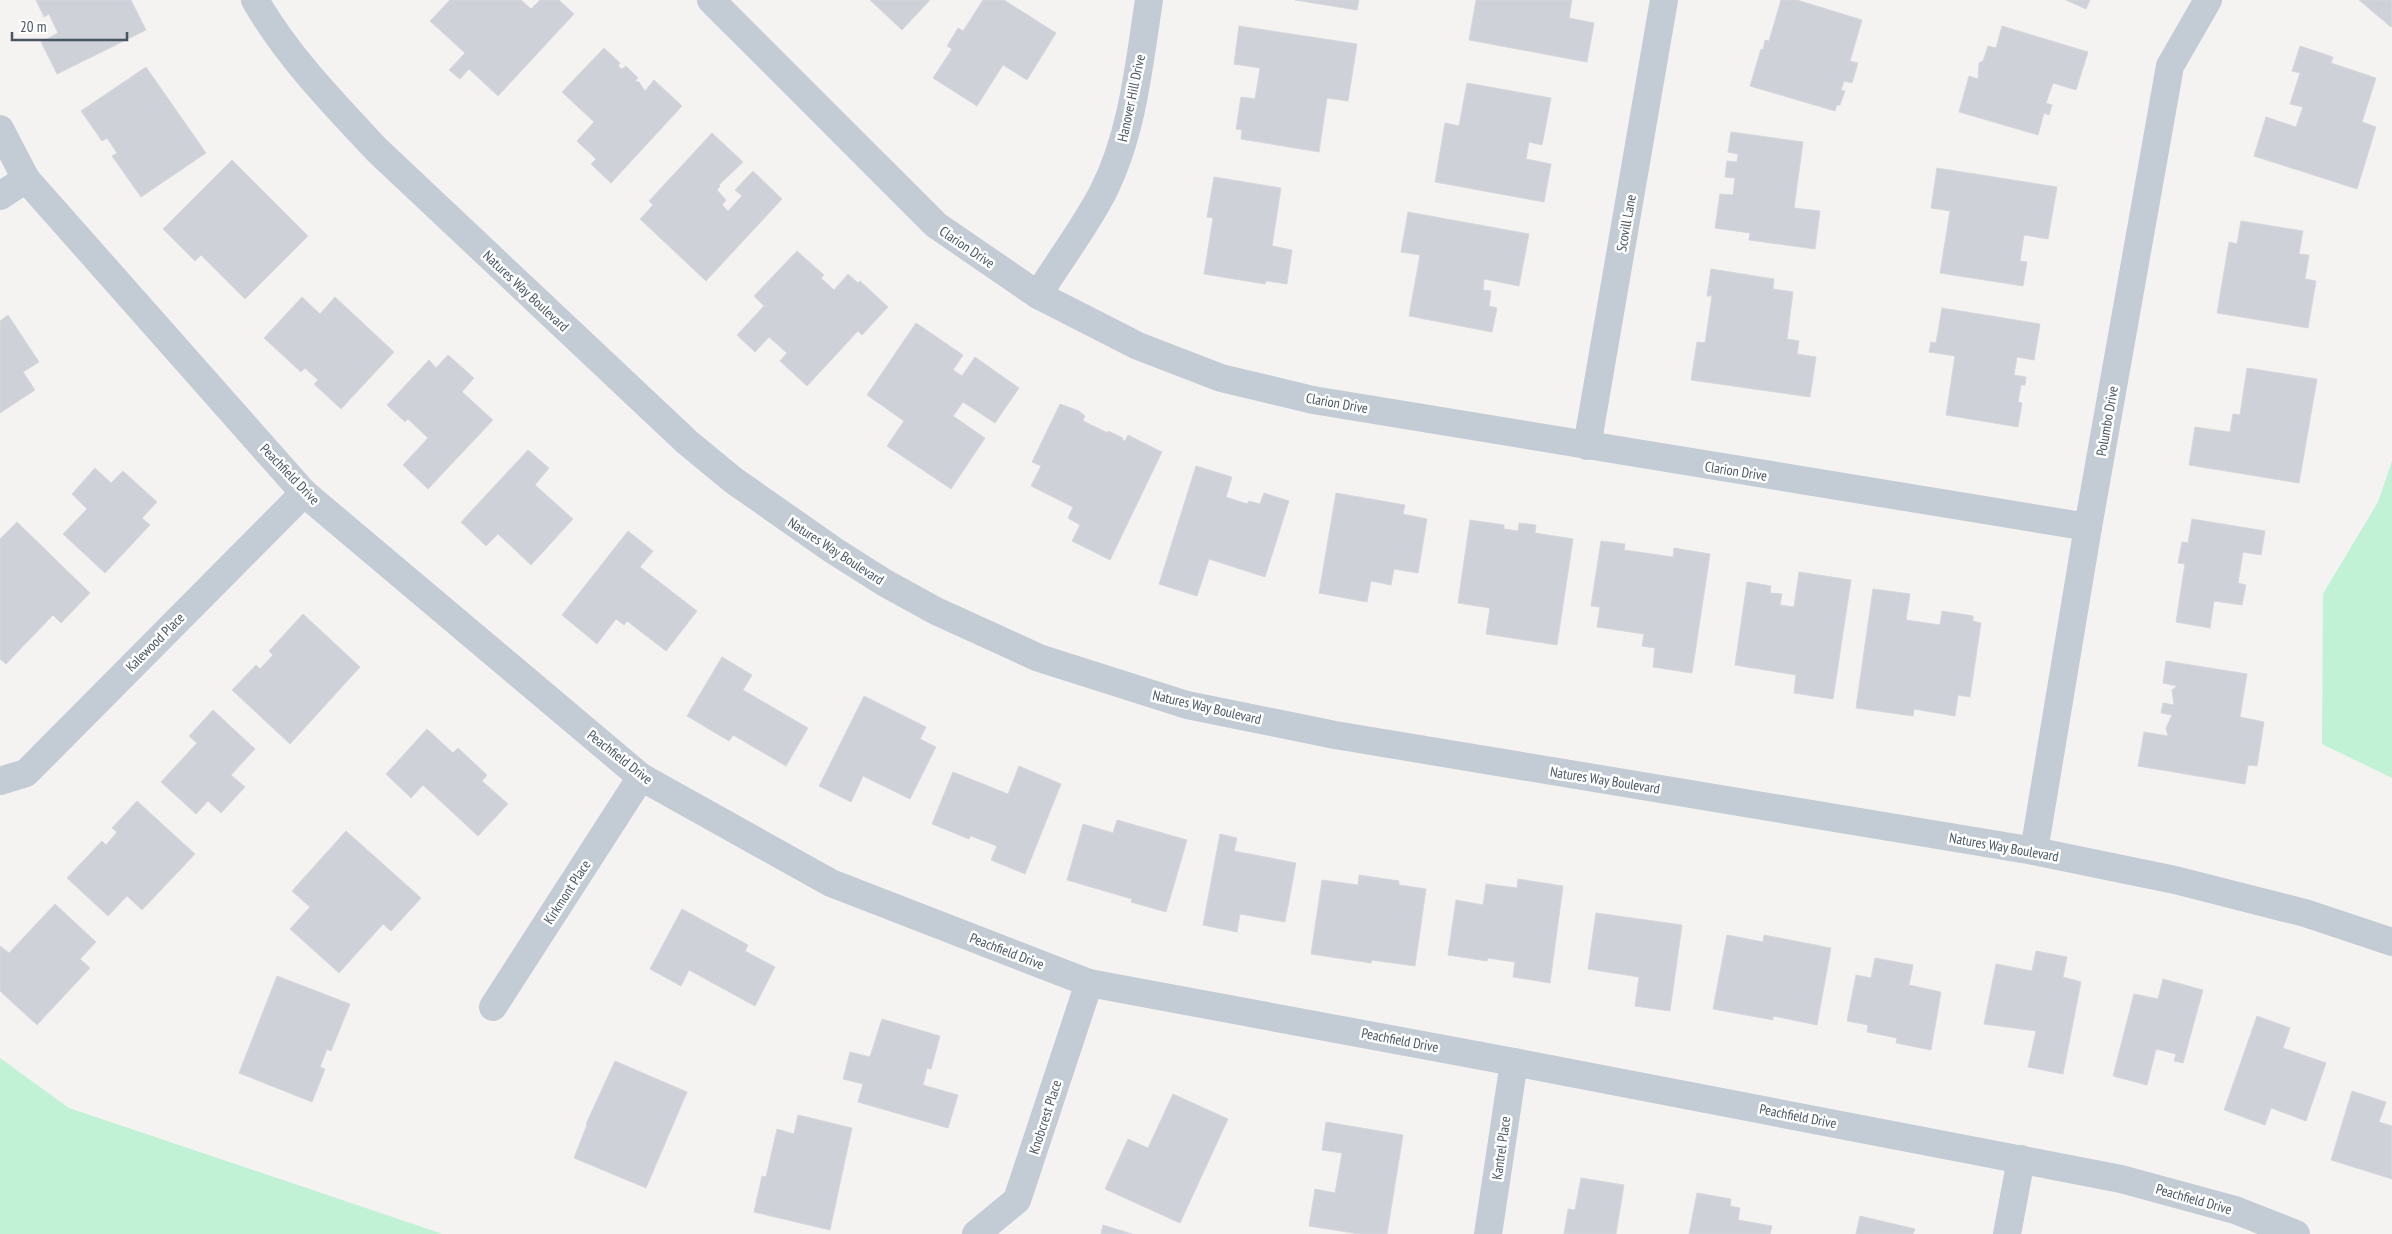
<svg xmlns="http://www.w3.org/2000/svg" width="2392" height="1234" viewBox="0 0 2392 1234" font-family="'PT Sans Narrow',sans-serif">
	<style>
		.green { fill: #c1f2d5 }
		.building { fill: #ced1d7; stroke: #d6d8de }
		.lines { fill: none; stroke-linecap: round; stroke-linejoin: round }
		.minor { stroke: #c3ccd4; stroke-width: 28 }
		.labels { text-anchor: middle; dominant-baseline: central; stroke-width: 5; stroke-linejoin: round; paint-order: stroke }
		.street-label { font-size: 14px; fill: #495561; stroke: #fff }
	</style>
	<rect width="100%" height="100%" fill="#f5f2f2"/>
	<g class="green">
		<path d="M2392,461V778L2322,744L2323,594L2378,502Z"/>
		<path d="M0,1058L69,1108L443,1234H0Z"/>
	</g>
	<g class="building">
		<path d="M36,0H131L146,30L57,74L41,42L58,33L49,14L44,17Z"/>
		<path d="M450,0H521L531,9L540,0H559L574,14L498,96L469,69L460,79L449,70L465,53L430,21Z"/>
		<path d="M870,0H930L902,30Z"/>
		<path d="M983,0H1004L1056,33L1027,80L1003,65L977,106L933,78L952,49L947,46L958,28L963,31Z"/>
		<path d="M1295,0H1359L1357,10Z"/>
		<path d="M1476,0H1572L1569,18L1594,23L1587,62L1469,40Z"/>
		<path d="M1781,0H1797L1862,20L1850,61L1858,63L1852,83L1844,81L1841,90L1845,91L1840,105H1837L1835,111L1750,86L1761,49L1763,50L1765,40L1769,41Z"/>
		<path d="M2066,0H2090L2086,9Z"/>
		<path d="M2359,0H2392V26L2391,27Z"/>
		<path d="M1239,26L1357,44L1348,101L1327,98L1319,152L1241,139L1242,130L1236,129L1241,97L1255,99L1260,68L1234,64Z"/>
		<path d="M2002,26L2088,52L2076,90L2053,83L2046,103L2052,105L2049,115L2044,113L2038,135L1959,112L1969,76L1978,79L1979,63L1983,61L1988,46L1996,48Z"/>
		<path d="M2300,46L2333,57L2331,63L2376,78L2362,122L2376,127L2357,189L2254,156L2266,117L2296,127L2303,107L2290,104L2300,73L2292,71Z"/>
		<path d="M604,48L620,63L618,66L622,69L626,66L638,78L635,81L639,82L645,91L654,80L682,106L611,183L591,164L596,159L577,141L594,122L562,92Z"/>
		<path d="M146,67L206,153L141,197L112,156L117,153L107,138L102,141L81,111Z"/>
		<path d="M1467,83L1551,98L1542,145L1529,142L1526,159L1551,164L1544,202L1435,182L1445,123L1459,126Z"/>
		<path d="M1731,132L1803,142L1794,208L1820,211L1815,249L1749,240L1750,233L1715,228L1720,194L1733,195L1735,178L1725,177L1727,161L1737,162L1738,154L1728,152Z"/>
		<path d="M712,133L743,162L719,185L720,186L717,190L726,200L722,205L728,211L742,196L735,190L753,171L782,199L706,281L640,219L653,205L649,201Z"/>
		<path d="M232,160L308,236L245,299L201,255L195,261L163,229Z"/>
		<path d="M1937,168L2057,187L2048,239L2024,235L2020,261L2027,262L2023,286L1940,273L1950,211L1931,208Z"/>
		<path d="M1214,177L1281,188L1272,246L1292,250L1287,284L1266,281L1265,284L1204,274L1213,218L1207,217Z"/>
		<path d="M1408,212L1529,234L1519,286L1484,279L1483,290L1491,291L1489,306L1497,308L1492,332L1409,316L1420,255L1401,252Z"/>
		<path d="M2241,221L2303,231L2299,254L2309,255L2305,279L2316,281L2308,328L2217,313L2229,242L2237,244Z"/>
		<path d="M797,251L824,275L821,278L834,290L848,274L858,283L860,281L888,307L862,335L858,331L807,386L780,361L787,353L769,337L755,352L737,335L764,306L754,296Z"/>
		<path d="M1711,269L1774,279L1773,289L1793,292L1787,339L1799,341L1797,354L1816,357L1810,397L1691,380L1697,342L1705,343L1712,296H1707Z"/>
		<path d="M302,297L320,314L335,297L394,352L341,409L314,384L318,380L305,368L301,372L264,338Z"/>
		<path d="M1942,308L2040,324L2034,360L2017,357L2014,375L2026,377L2025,385H2021L2018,402L2022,403L2018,427L1946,415L1955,356L1929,352L1931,342L1936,343Z"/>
		<path d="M8,315L39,362L23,372L35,390L0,413V321Z"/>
		<path d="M916,323L963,355L953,370L962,376L975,357L1019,388L995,423L963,402L953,416L985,438L951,489L887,446L904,421L867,395Z"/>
		<path d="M448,355L474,378L462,392L493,420L428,489L403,465L428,438L408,419L405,422L387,405L429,360L436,368Z"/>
		<path d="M2247,368L2317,379L2299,483L2189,465L2195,427L2230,432L2233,414L2240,415Z"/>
		<path d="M1060,404L1079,411L1085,416L1083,421L1108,433V431L1123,438L1122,440L1125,441L1128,435L1162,452L1110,560L1072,541L1080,525L1068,518L1073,507L1031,486L1041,466L1032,462Z"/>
		<path d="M528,450L549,468L535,485L573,519L531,565L498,534L486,546L461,522Z"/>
		<path d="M1196,466L1232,477L1226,497L1247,504L1249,501L1260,504L1264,493L1289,501L1265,577L1209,559L1197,596L1159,584Z"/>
		<path d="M95,468L111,483L123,471L157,502L142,518L150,525L105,573L63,534L87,509L72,494Z"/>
		<path d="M1336,493L1405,505L1403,514L1427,519L1418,573L1394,569L1391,585L1371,581L1367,602L1319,593Z"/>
		<path d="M2192,519L2265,531L2261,555L2243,552L2238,583L2246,585L2242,605L2214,601L2210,628L2176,622L2185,564L2178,563L2182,542L2188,543Z"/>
		<path d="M1470,520L1504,525V529L1518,531L1519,523L1536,525L1535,533L1573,539L1557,645L1486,634L1490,608L1458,603Z"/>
		<path d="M17,522L90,593L61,623L53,615L6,664L0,659V539Z"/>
		<path d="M628,531L653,551L640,567L697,611L666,651L627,621L624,625L616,619L597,644L562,615Z"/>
		<path d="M1601,541L1625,544L1624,550L1673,557L1674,548L1710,554L1692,673L1653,667L1655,648L1642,646L1644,634L1597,627L1600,607L1591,606Z"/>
		<path d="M1799,572L1851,580L1833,699L1794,693L1796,675L1735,665L1747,582L1771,586L1770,593L1782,594L1780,605L1794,607Z"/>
		<path d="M1873,589L1910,594L1906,620L1940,625L1942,611L1973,616V621L1981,623L1970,697L1958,695L1955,716L1914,709L1913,716L1856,708Z"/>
		<path d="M303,614L360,667L290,744L232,690L256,665L260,669L273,655L269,651Z"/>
		<path d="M722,657L752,675L743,690L808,728L786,766L733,735L729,741L687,716Z"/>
		<path d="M2166,661L2247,674L2240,717L2264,722L2257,766L2248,765L2245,784L2138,766L2144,732L2168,736L2166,728L2172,715L2161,713L2163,703L2174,705L2172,690L2177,686L2163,683Z"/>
		<path d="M864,696L926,727L920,739L936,747L910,799L863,776L851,802L819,786Z"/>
		<path d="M213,710L255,749L231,775L245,787L221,813L208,801L196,814L161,782L197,743L189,736Z"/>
		<path d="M427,729L453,753L458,748L487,775L482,781L508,804L478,836L423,785L411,798L386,774Z"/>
		<path d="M1019,766L1061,784L1025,874L991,860L997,846L971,836L969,839L932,824L953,772L1008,794Z"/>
		<path d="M137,801L195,854L142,910L127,896L108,916L67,878L102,841L106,845L117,832L112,828Z"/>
		<path d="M1117,820L1187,840L1166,912L1131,902L1132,899L1067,880L1083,824L1113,833Z"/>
		<path d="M346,831L421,898L391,931L383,924L339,973L290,929L310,907L292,891Z"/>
		<path d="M1220,834L1237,838L1234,851L1296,863L1285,922L1240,914L1237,932L1203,925Z"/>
		<path d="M1359,875L1399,881V885L1426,889L1415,966L1372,960L1371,963L1311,954L1322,880L1358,885Z"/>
		<path d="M1518,879L1563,886L1550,983L1513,977L1515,962L1488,958L1487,961L1448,955L1456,900L1483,905L1486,884L1517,888Z"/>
		<path d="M55,904L96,942L80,959L90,968L37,1025L0,991V946L9,953Z"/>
		<path d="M682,909L748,945L745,951L775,967L755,1006L689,970L681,986L650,969Z"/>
		<path d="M1596,913L1682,925L1670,1011L1635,1006L1639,977L1588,969Z"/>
		<path d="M1727,935L1763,942L1764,935L1831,948L1817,1025L1773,1016V1020L1713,1009Z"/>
		<path d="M2036,951L2067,957L2063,977L2081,982L2063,1074L2028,1067L2036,1031L1984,1024L1996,964L2032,971Z"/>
		<path d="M1875,958L1913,965L1909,985L1941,992L1931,1050L1896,1043L1897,1038L1867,1032L1868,1025L1847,1021L1856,975L1871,978Z"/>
		<path d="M277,976L350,1004L331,1051L327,1049L320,1067L325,1069L312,1102L239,1073Z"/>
		<path d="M2163,979L2203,990L2183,1063L2174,1061L2176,1054L2156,1049L2147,1085L2113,1076L2134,994L2158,999Z"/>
		<path d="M2257,1016L2290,1028L2283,1048L2326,1063L2306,1121L2271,1108L2265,1125L2224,1110Z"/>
		<path d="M882,1019L940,1036L931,1069L927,1068L923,1085L958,1095L948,1128L858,1102L863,1084L843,1079L850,1052L870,1057Z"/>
		<path d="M615,1061L687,1092L646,1188L574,1158L587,1125L586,1124Z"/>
		<path d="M2352,1091L2386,1102L2379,1122L2392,1126V1179L2331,1160Z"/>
		<path d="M1173,1094L1228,1119L1180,1223L1105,1189L1128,1139L1148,1148Z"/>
		<path d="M798,1115L852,1128L830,1230L754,1212L762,1176L766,1177L777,1129L794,1134Z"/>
		<path d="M1326,1122L1403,1135L1387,1234H1359L1309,1226L1315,1189L1335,1193L1342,1153L1322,1150Z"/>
		<path d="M1581,1178L1624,1185L1616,1234H1564L1568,1209L1575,1210Z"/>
		<path d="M1697,1193L1731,1199L1730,1206L1740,1208L1738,1220L1772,1226L1770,1234H1689Z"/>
		<path d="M1860,1216L1915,1229L1913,1234H1856Z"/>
		<path d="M1103,1225L1132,1234H1101Z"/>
	</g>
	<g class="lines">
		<g class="minor">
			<path d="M255,0C287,56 333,103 377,150L687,442L733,480L833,550L885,583L936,611L1039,658L1187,705L1335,735L2034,851L2175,880L2305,913L2392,942"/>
			<path d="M711,0L936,225L1038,295L1138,346L1221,378L1313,400L2088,527"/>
			<path d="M0,129L26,179L304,493L641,777L831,883L1089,983L1514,1062L2121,1179L2235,1210L2296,1234"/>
			<path d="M0,196L26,179"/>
			<path d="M1038,295C1059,261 1085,227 1103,192C1133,133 1139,64 1149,0"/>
			<path d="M1587,446L1664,0"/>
			<path d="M0,781L26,773L304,493"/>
			<path d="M2034,851L2088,527L2170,66L2208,0"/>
			<path d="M493,1007L641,777"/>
			<path d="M976,1234L1017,1200L1089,983"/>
			<path d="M1488,1234L1514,1062"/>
			<path d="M2007,1234L2021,1159"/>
		</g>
	</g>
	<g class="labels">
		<g class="street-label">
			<text transform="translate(1131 98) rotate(-78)">Hanover Hill Drive</text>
			<text transform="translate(1626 223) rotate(-80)">Scovill Lane</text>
			<text transform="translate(967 247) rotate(34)">Clarion Drive</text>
			<text transform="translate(526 291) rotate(43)">Natures Way Boulevard</text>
			<text transform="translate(1337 403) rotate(10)">Clarion Drive</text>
			<text transform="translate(2107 421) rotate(-80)">Polumbo Drive</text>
			<text transform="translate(1736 471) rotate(9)">Clarion Drive</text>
			<text transform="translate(290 474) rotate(46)">Peachfield Drive</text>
			<text transform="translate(836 551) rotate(33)">Natures Way Boulevard</text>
			<text transform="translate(155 642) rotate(-45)">Kalewood Place</text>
			<text transform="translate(1207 707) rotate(13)">Natures Way Boulevard</text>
			<text transform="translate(620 757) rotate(38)">Peachfield Drive</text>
			<text transform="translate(1605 780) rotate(9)">Natures Way Boulevard</text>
			<text transform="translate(2004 847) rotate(10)">Natures Way Boulevard</text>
			<text transform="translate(567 892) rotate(-57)">Kirkmont Place</text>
			<text transform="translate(1007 951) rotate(21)">Peachfield Drive</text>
			<text transform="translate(1400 1040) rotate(11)">Peachfield Drive</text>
			<text transform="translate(1798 1116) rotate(11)">Peachfield Drive</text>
			<text transform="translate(1045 1117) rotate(-72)">Knobcrest Place</text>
			<text transform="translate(1501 1148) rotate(-82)">Kantrel Place</text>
			<text transform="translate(2194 1199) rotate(16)">Peachfield Drive</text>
		</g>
	</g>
	<path d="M12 32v8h115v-8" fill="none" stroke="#495561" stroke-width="2.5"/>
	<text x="20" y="32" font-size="15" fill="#495561" stroke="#ffffff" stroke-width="4" paint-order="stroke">20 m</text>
</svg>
